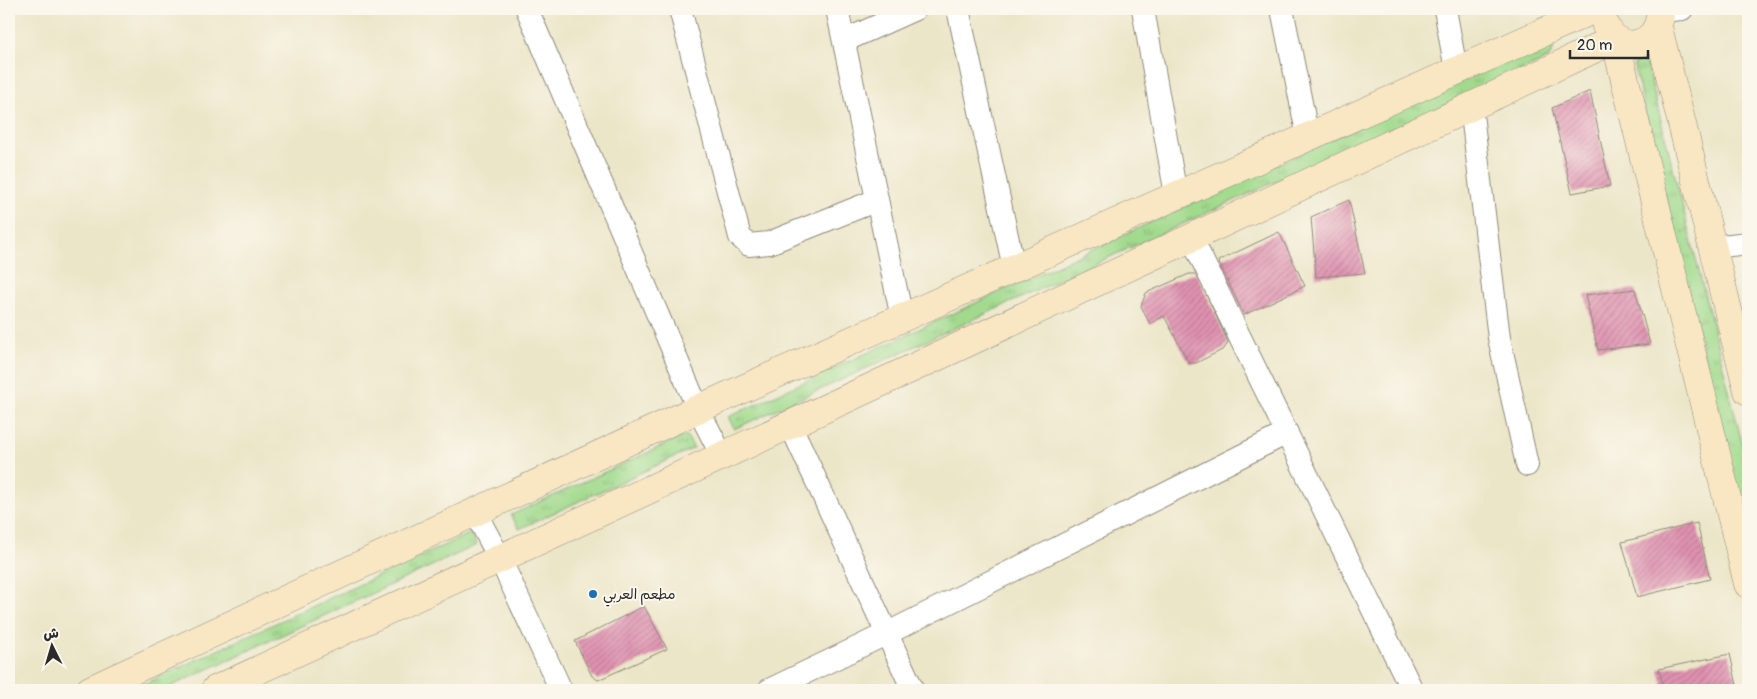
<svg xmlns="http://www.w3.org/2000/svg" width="1757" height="699" viewBox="0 0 1757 699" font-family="Pangolin,'Playpen Sans Arabic',sans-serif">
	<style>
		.grass { fill: url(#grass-tufts); stroke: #66825c }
		.building { fill: url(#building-hatch) }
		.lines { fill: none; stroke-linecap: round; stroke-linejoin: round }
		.street-casing { stroke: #8c887a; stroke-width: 24 }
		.secondary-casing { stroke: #8c887a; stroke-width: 29 }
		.street { stroke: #fff; stroke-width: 22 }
		.secondary { stroke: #f9e7c3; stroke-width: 28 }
		.poi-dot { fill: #1f6fb2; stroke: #fbf7ec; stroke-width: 2 }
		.labels { text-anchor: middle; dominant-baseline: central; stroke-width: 4; stroke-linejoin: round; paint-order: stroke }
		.poi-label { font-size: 14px; fill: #2b2b2b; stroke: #fbf7ec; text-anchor: start }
	</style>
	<defs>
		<pattern id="grass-tufts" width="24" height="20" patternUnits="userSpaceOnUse" patternTransform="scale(1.25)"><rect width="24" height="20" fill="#a1da8d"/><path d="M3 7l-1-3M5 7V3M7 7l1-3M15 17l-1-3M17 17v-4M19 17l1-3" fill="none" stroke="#8bbb7a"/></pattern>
		<pattern id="building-hatch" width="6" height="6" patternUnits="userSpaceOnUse" patternTransform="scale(1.25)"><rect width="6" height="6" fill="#e093b1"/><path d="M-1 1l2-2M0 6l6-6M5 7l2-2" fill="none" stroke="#b67890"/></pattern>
	</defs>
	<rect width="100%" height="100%" fill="#fbf7ec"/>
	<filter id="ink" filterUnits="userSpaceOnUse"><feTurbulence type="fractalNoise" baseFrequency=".02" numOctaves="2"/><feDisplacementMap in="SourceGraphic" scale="10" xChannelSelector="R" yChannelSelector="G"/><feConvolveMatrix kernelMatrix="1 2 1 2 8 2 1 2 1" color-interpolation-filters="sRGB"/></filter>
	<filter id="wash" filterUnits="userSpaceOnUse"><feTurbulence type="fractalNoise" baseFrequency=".0096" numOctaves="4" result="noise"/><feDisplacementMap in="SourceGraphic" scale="20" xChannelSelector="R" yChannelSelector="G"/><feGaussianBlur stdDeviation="1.12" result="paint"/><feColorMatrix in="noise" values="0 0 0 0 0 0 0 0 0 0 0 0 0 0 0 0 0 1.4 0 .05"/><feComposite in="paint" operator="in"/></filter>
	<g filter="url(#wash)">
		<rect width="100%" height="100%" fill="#ece6c9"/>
		<g class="grass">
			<path d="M1545,41L1555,44L1549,58L1147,240L734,429L728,417Z"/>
			<path d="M1637,56L1647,65L1748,466V499L1738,496L1634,66Z"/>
			<path d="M686,435L694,448L519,529L511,515Z"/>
			<path d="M471,533L477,545L163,690H131Z"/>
		</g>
		<g id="blocks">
			<g class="building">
				<path d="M1590,91L1610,186L1572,193L1552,108Z"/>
				<path d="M1349,200L1365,273L1316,277L1311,217Z"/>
				<path d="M1279,232L1305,286L1244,315L1218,261Z"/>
				<path d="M1189,274H1197L1228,342L1224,349L1196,363H1189L1164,316L1150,324L1141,306L1146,293Z"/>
				<path d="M1635,289L1650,344L1598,350L1585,295Z"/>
				<path d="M1697,523L1710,579L1637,597L1622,542Z"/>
				<path d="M644,606L667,649L598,680L592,676L575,641Z"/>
				<path d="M1730,654L1738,690H1664L1659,669Z"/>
			</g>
		</g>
	</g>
	<g filter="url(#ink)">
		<use href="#blocks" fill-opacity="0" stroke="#8c887a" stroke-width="1"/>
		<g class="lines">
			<g class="street-casing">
				<g id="street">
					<path d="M527,9L698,409L722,456"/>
					<path d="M680,9L740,237L749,245L769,243L877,200"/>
					<path d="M837,9L902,318"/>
					<path d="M958,9L1014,268"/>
					<path d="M1143,9L1176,195"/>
					<path d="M1282,9L1308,137"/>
					<path d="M1445,9L1456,70"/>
					<path d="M1660,11L1682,9"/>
					<path d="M844,41L915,9"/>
					<path d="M1471,106L1499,338L1527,465"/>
					<path d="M1191,237L1412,690"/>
					<path d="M1713,247L1748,243"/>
					<path d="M790,424L913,690"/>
					<path d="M475,512L500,559L561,690"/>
					<path d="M769,690L888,633L1287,433"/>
				</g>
			</g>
			<g class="secondary-casing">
				<g id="secondary">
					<path d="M1606,26C1619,57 1660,46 1660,13"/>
					<path d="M1658,27L1748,391"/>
					<path d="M1615,39L1748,584"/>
					<path d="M90,690L698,409L1595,9"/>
					<path d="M215,690L956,348L1615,39"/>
				</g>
			</g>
			<use href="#street" class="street"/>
			<use href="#secondary" class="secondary"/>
		</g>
	</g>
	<circle class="poi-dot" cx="593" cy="594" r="5"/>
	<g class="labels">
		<g class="poi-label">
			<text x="603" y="594">مطعم العربي</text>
		</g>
	</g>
	<rect width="1757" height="699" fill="none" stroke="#fbf7ec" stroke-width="30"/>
	<g transform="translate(52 646) rotate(355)" stroke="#fbf7ec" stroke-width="4" paint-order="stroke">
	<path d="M0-4L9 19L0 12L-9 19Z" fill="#2b2b2b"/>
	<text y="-8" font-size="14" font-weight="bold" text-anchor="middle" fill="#2b2b2b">ش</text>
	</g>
	<path d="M1570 50v8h78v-8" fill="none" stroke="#2b2b2b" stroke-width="2.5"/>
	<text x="1577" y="50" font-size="15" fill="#2b2b2b" stroke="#fbf7ec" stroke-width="4" paint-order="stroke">20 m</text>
</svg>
